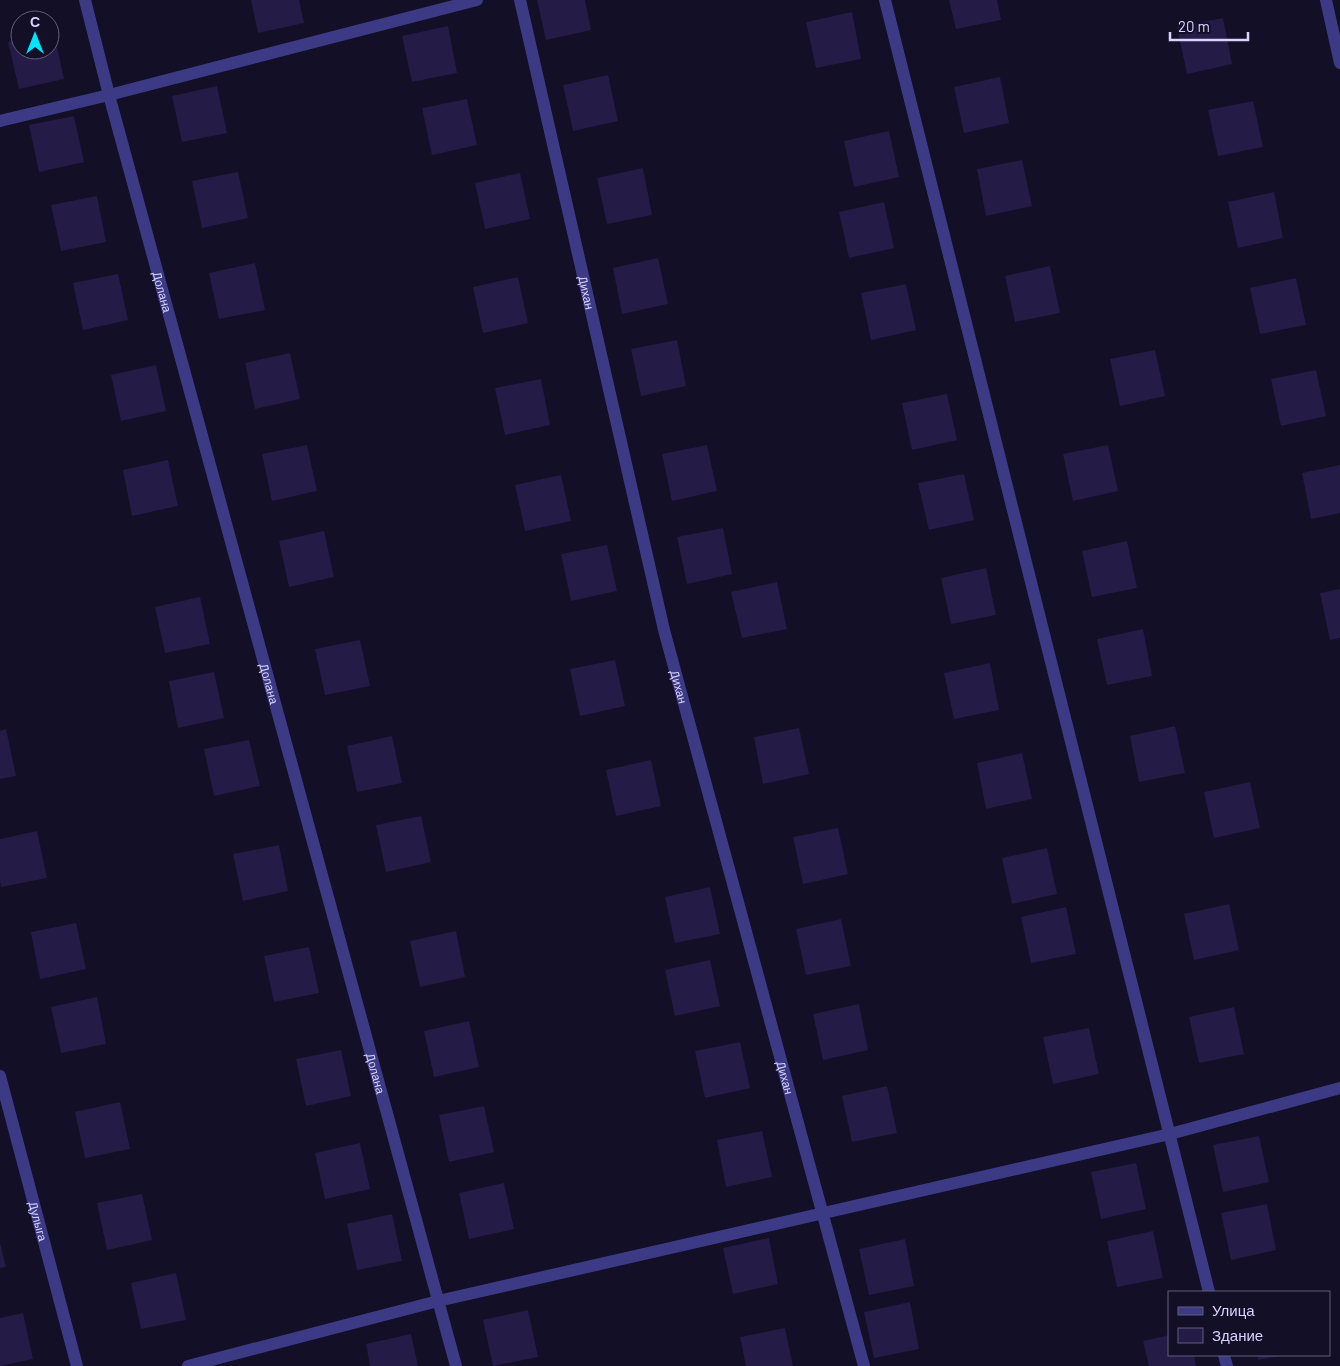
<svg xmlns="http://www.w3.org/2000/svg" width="1340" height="1366" viewBox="0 0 1340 1366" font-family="Barlow,sans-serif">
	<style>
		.building { fill: #241b47 }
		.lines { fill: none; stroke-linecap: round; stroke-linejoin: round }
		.service { stroke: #3d3a85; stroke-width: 12 }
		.minor { stroke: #3d3a85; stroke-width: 12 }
		.labels { text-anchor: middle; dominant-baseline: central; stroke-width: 4; stroke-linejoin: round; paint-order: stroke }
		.street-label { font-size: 12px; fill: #d9d4ff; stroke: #130f26 }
	</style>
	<rect width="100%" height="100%" fill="#130f26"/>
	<g class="building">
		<path d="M251,0H299L304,23L258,33Z"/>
		<path d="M537,0H585L591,30L546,40Z"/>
		<path d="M949,0H997L1001,20L956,29Z"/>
		<path d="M852,12L861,59L816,68L806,22Z"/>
		<path d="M1223,18L1232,64L1187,74L1177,27Z"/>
		<path d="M448,26L457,73L412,82L402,36Z"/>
		<path d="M54,33L64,79L19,89L8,42L20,40V50H50V34Z"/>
		<path d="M608,75L618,121L573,131L563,85Z"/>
		<path d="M1000,77L1009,123L964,133L954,87Z"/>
		<path d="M217,86L227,133L182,142L172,96Z"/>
		<path d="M467,99L477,145L432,155L422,108Z"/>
		<path d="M1253,101L1263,147L1218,156L1208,110Z"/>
		<path d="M74,116L84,162L39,172L29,125Z"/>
		<path d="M889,131L899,177L854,187L844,141Z"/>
		<path d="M1022,160L1032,206L986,216L977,169Z"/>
		<path d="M643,168L652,215L607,224L597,178Z"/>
		<path d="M238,172L248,218L202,228L192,181Z"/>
		<path d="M520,173L530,219L485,229L475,183Z"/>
		<path d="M1274,192L1283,238L1238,248L1228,202Z"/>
		<path d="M97,196L106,242L61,251L51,205Z"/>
		<path d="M884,202L894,248L849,258L839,212Z"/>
		<path d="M658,258L668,304L622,314L613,268Z"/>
		<path d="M255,263L265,310L219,319L209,273Z"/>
		<path d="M1050,266L1060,313L1015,322L1005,276Z"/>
		<path d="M118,274L128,320L83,330L73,283Z"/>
		<path d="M518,277L528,323L483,333L473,287Z"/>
		<path d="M1296,278L1306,325L1260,334L1250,288Z"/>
		<path d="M906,284L916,330L871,340L861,293Z"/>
		<path d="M677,340L686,386L641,396L631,349Z"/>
		<path d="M1155,350L1165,396L1120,406L1110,359Z"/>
		<path d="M290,353L300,399L255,409L245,363Z"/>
		<path d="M156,365L166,411L121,421L111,375Z"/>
		<path d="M1316,370L1326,416L1281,426L1271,379Z"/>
		<path d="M541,379L550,425L505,435L495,388Z"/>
		<path d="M947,394L957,440L912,450L902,403Z"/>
		<path d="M307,445L317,491L272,501L262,454Z"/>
		<path d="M707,445L717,491L672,501L662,454Z"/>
		<path d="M1108,445L1118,491L1073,501L1063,454Z"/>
		<path d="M168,460L178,506L132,516L123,470Z"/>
		<path d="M1340,465V513L1311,519L1302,473Z"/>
		<path d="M964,474L974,520L929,530L918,483Z"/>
		<path d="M561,475L571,521L525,531L515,485Z"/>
		<path d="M723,528L732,574L687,584L677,537Z"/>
		<path d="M324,531L334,577L289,587L279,541Z"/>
		<path d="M1127,541L1137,588L1092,597L1082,551Z"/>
		<path d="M607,545L617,591L571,601L561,554Z"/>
		<path d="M986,568L996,615L951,624L941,578Z"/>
		<path d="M777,582L787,629L742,638L731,592Z"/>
		<path d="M1340,589V638L1330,640L1320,593Z"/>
		<path d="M200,597L210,644L165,653L155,607Z"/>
		<path d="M1143,629L1152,676L1107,685L1097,639Z"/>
		<path d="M360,640L370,686L325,695L315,649Z"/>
		<path d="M615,660L625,706L580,716L570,669Z"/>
		<path d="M990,663L999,710L954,719L944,673Z"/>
		<path d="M214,672L224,718L178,728L169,681Z"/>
		<path d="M1175,726L1185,773L1139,782L1130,736Z"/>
		<path d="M799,728L809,774L763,784L754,737Z"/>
		<path d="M6,729L16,776L0,779V731Z"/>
		<path d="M392,736L402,783L357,792L347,746Z"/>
		<path d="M249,740L260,786L214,796L204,749Z"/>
		<path d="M1022,753L1032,799L986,809L977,763Z"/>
		<path d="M651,760L661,806L616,816L606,770Z"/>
		<path d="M1250,782L1260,828L1214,838L1204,792Z"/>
		<path d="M421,816L431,862L386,872L376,825Z"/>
		<path d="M838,828L848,874L803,884L793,837Z"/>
		<path d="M37,831L47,878L1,887L0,880V839Z"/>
		<path d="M279,845L288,891L243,901L233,854Z"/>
		<path d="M1047,848L1057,894L1012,904L1002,858Z"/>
		<path d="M710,887L720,934L675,943L665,897Z"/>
		<path d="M1229,904L1239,950L1194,960L1184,914Z"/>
		<path d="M1066,907L1076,954L1031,963L1021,917Z"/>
		<path d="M841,919L851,966L806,975L796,929Z"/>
		<path d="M76,923L86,969L40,979L31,932Z"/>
		<path d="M456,931L465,977L420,987L410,941Z"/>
		<path d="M309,947L319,993L274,1002L264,956Z"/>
		<path d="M710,960L720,1006L675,1016L665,970Z"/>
		<path d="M97,997L106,1044L61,1053L51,1007Z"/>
		<path d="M859,1004L868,1050L823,1060L813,1014Z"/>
		<path d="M1234,1007L1244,1054L1199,1063L1189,1017Z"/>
		<path d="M469,1021L479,1067L434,1077L424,1031Z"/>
		<path d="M1089,1028L1099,1074L1053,1084L1043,1037Z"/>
		<path d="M740,1042L750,1088L705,1098L695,1051Z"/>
		<path d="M341,1050L351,1096L306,1106L296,1059Z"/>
		<path d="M887,1086L897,1133L852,1142L842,1096Z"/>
		<path d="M120,1102L130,1149L85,1158L75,1112Z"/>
		<path d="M484,1106L494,1152L449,1162L439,1115Z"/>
		<path d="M762,1131L772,1177L726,1187L717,1140Z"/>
		<path d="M1259,1136L1269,1182L1223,1192L1213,1145Z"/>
		<path d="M360,1143L370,1189L325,1199L315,1153Z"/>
		<path d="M1136,1163L1146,1209L1101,1219L1091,1172Z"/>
		<path d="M504,1183L514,1229L469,1239L459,1193Z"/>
		<path d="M142,1194L152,1240L107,1250L97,1203Z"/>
		<path d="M1267,1204L1276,1250L1231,1260L1221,1213Z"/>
		<path d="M392,1214L402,1261L357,1270L347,1224Z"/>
		<path d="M1153,1231L1163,1278L1117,1287L1107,1241Z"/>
		<path d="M769,1238L778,1284L733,1294L723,1248Z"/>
		<path d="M905,1239L914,1286L869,1295L859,1249Z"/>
		<path d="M0,1243L6,1267L0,1268Z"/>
		<path d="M176,1273L186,1320L141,1329L131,1283Z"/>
		<path d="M910,1302L919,1349L874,1358L864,1312Z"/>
		<path d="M528,1310L538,1357L493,1366L483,1320Z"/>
		<path d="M23,1313L33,1359L0,1366V1318Z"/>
		<path d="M785,1328L793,1366H746L740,1337Z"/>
		<path d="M411,1334L418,1366H370L366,1344Z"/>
		<path d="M1169,1335V1355H1194L1196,1366H1149L1143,1341Z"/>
		<path d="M1257,1355H1279V1356L1258,1360Z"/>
	</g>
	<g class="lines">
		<g class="service">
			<path d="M885,0L1209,1292"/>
			<path d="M0,121L109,95L477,0"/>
			<path d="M1224,1355L1227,1366"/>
		</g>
		<g class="minor">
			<path id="s1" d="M85,0L109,95L456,1366"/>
			<path id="s2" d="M520,0L664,630L864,1366"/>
			<path d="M1326,0L1340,63"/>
			<path id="s3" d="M0,1076L77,1366"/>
			<path d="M188,1366L438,1301L1170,1134L1340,1088"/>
		</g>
	</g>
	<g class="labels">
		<g class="street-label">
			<text stroke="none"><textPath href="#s1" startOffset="302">Долана</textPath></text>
			<text stroke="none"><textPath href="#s2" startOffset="300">Дихан</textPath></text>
			<text stroke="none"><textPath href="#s1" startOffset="708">Долана</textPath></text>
			<text stroke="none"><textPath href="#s2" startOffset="705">Дихан</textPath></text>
			<text stroke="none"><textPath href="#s1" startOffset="1112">Долана</textPath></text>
			<text stroke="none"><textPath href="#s2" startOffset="1110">Дихан</textPath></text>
			<text stroke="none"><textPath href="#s3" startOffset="150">Дулыга</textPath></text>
		</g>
	</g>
	<rect x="1168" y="1291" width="162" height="65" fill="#130f26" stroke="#625e7d"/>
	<rect x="1178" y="1307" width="25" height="8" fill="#3d3a85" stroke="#625e7d"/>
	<text x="1212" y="1316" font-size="15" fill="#d9d4ff">Улица</text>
	<rect x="1178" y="1328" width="25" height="15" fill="#241b47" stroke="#625e7d"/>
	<text x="1212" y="1341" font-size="15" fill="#d9d4ff">Здание</text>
	<g transform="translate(35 35)"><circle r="24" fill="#130f26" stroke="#625e7d"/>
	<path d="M0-4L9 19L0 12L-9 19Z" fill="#00e5ff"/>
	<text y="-8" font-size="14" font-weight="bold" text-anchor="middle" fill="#d9d4ff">С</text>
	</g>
	<path d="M1170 32v8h78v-8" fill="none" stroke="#d9d4ff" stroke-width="2.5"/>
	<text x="1178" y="32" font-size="15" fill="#d9d4ff" stroke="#130f26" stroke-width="4" paint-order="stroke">20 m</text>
</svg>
